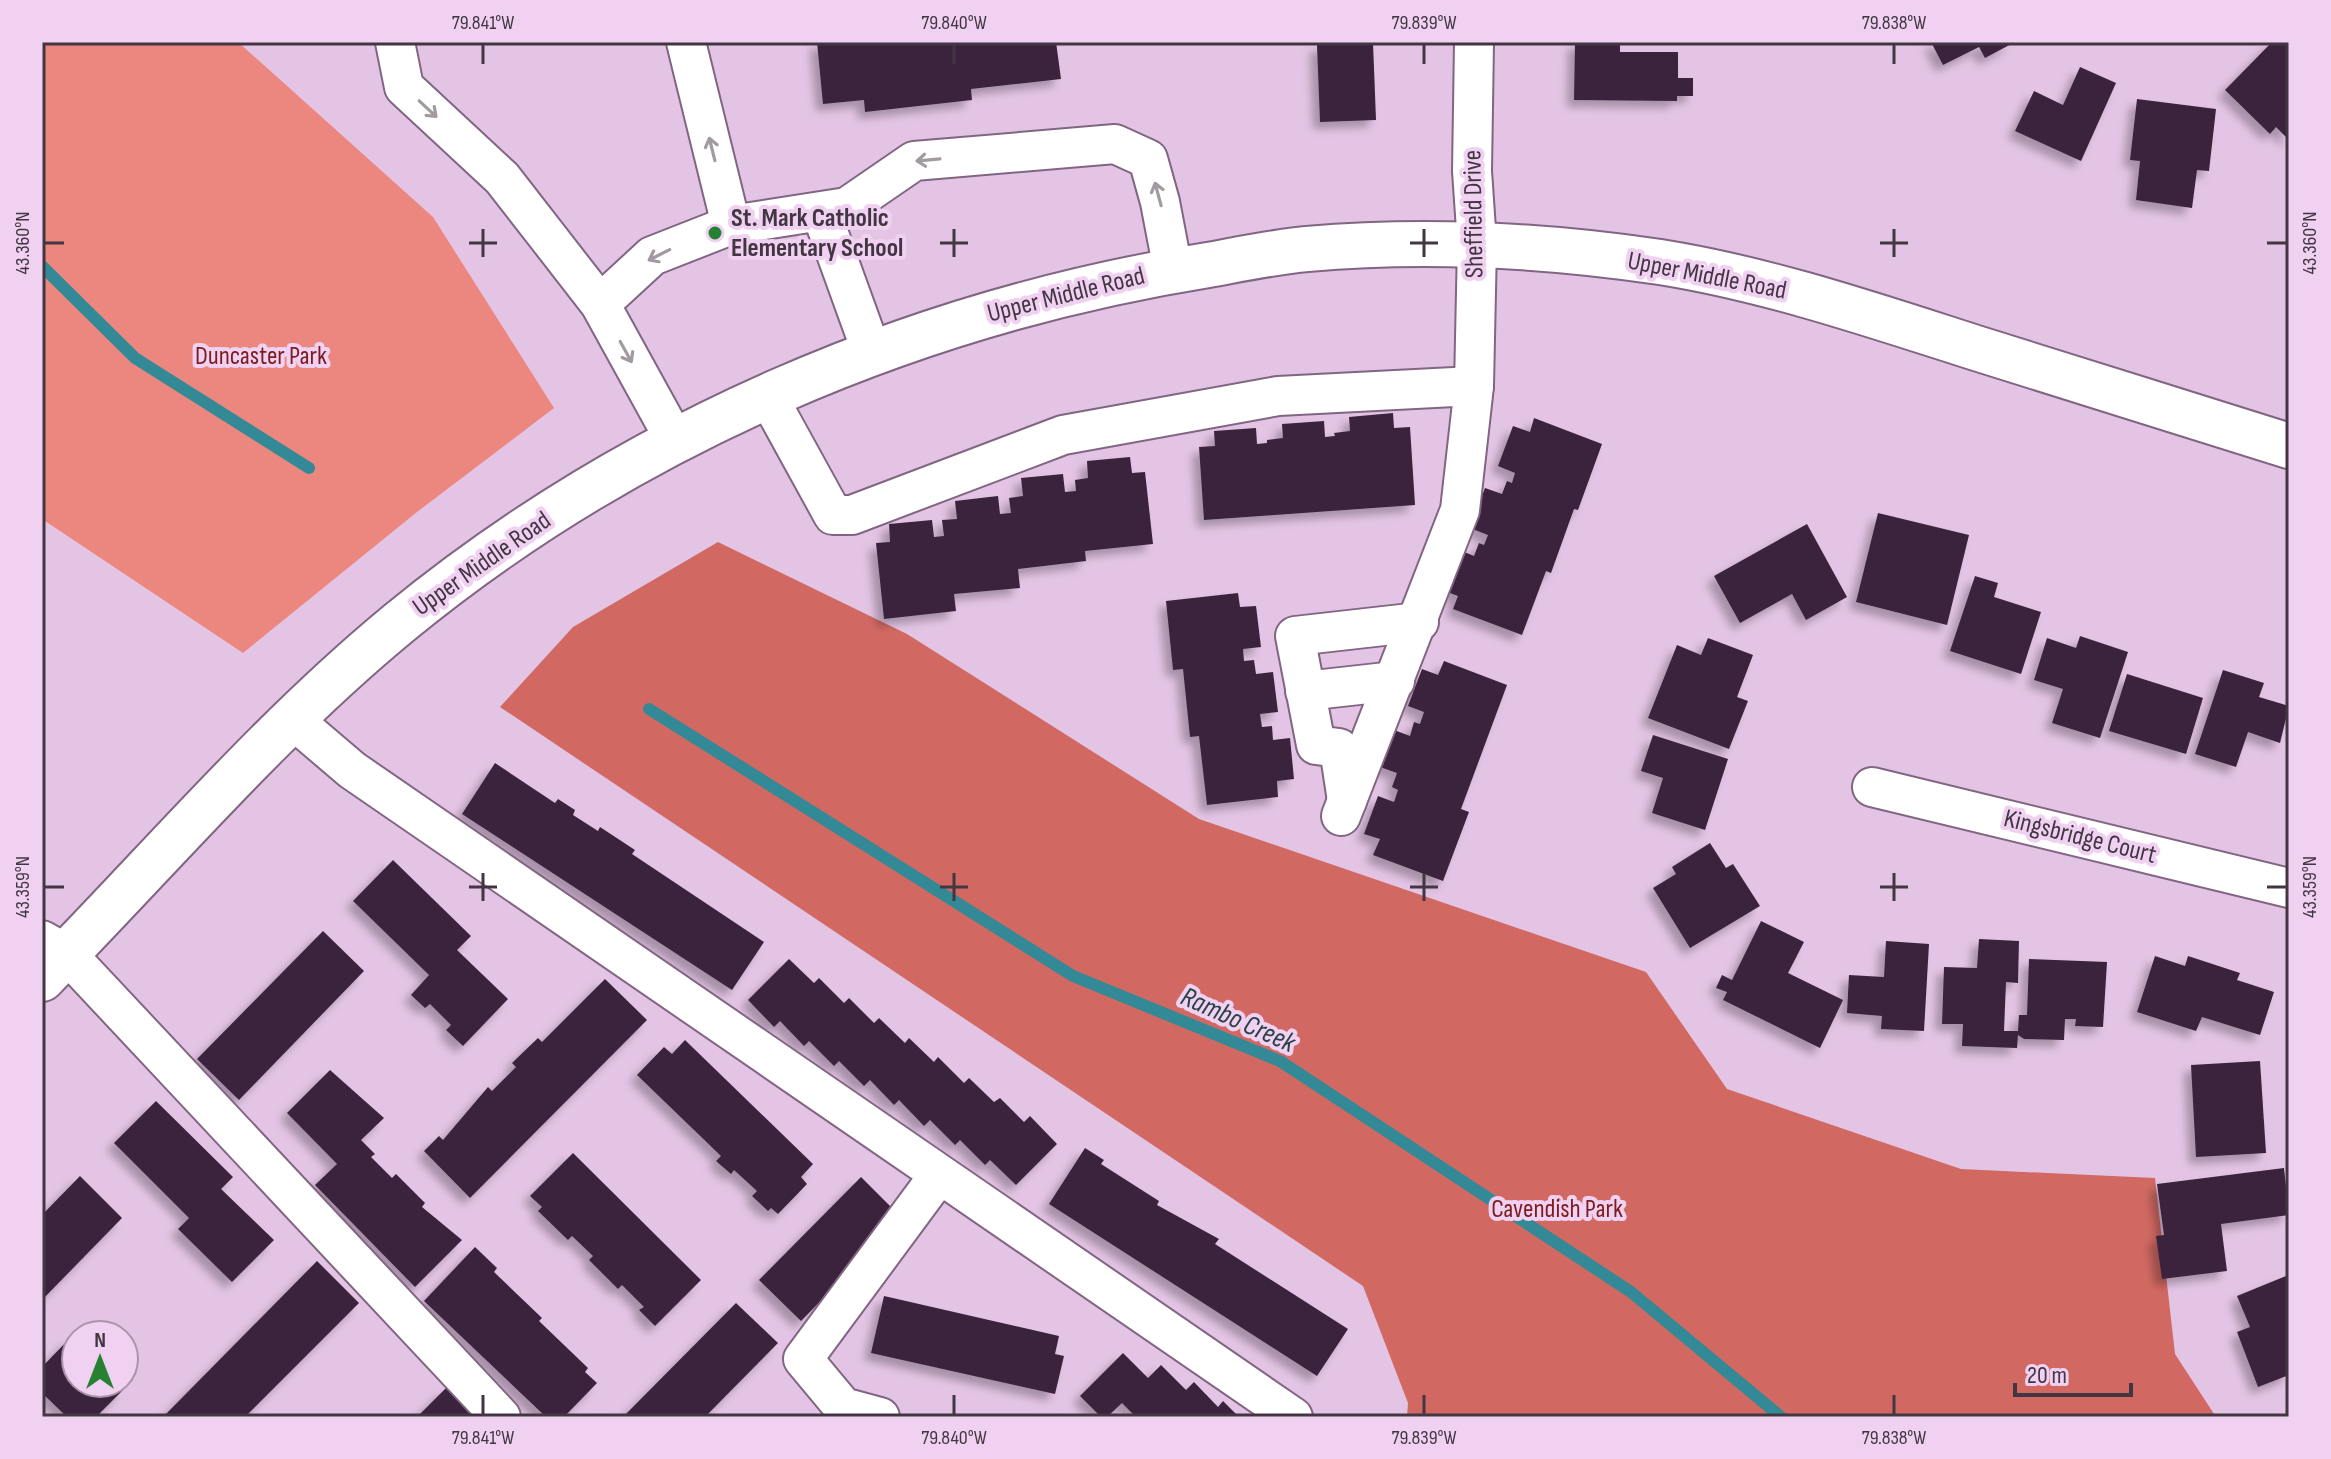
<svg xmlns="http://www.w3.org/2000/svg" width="2331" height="1459" viewBox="0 0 2331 1459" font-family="'Sofia Sans Condensed',sans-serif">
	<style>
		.green { fill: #ec877f }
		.forest { fill: #d16962 }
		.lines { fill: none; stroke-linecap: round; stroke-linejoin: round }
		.stream { stroke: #348996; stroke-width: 12 }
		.building { fill: #3b233d; filter: url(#shadow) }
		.minor-casing { stroke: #816582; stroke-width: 42 }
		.major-casing { stroke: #816582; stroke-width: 48 }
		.minor { stroke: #fff; stroke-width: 38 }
		.major { stroke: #fff; stroke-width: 44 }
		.oneway { stroke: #a19aa1 }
		.ticks { fill: none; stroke: #433643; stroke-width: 3 }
		.poi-dot { fill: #268232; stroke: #f0d1f1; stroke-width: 3 }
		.labels { text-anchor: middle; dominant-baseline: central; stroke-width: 8; stroke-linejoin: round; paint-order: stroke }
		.street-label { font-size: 26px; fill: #433643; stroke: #f0d1f1 }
		.poi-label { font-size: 26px; font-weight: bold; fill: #433643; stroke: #f0d1f1; text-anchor: start }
		.park-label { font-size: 26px; fill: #7c1c1d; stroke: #f0d1f1 }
		.water-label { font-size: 28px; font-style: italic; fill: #294346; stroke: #f0d1f1 }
		.neatline { fill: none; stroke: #433643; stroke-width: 3 }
		.ticks-label { font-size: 20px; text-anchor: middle; fill: #433643 }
	</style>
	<defs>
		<filter id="shadow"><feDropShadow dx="-7" dy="7" stdDeviation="4" flood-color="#0004"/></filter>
	</defs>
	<rect width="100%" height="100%" fill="#e3c4e4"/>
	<path class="green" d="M42,42H238L433,217L554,408L417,512L243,653L42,519Z"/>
	<path class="forest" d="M718,542L907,634L1199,819L1646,972L1727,1089L1961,1169L2155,1178L2175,1354L2216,1417H1407L1408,1403L1363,1286L500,707L573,627Z"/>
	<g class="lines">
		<g class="stream">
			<path d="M42,266L135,358L309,468"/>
			<path d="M649,709L1073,976L1280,1061L1631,1292L1781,1417"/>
		</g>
	</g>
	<g class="building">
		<path d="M817,42H1056L1061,79L971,89L972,100L865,112L864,100L823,104Z"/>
		<path d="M1575,42H1620V52H1678V78H1693V96H1677V101L1574,100Z"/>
		<path d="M1931,42H2015L1985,58L1979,47L1943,65Z"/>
		<path d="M2272,42H2289V140L2276,127L2270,134L2225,90Z"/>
		<path d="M1373,43L1376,120L1320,122L1317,45Z"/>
		<path d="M2080,67L2116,83L2081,161L2015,131L2034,91L2063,105Z"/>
		<path d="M2137,99L2216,109L2209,171L2197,170L2192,208L2136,200L2140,161L2130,160Z"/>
		<path d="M1393,413L1394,428L1410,427L1415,505L1204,520L1199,447L1215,446L1214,431L1256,428L1257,444L1267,443V440L1283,438L1282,424L1324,421L1325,437L1335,436L1334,433L1350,431L1349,417Z"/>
		<path d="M1534,418L1602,444L1578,510L1574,509L1551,573L1546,571L1522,635L1453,609L1458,596L1442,590L1457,549L1474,556L1479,543L1484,545L1488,535L1470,528L1485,488L1502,494L1507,481L1512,483L1515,473L1498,466L1513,426L1530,432Z"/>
		<path d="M1130,457L1132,473L1145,472L1153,544L1085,551L1086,561L1018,569L1020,588L954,594L956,611L884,619L876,543L890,542L889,524L932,520L934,537L944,536L942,520L957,519L955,501L998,496L1000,514L1011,513L1009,498L1023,496L1021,478L1063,474L1065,492L1076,491L1075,480L1088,478L1087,461Z"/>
		<path d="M1878,513L1969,535L1947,625L1856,602Z"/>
		<path d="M1807,524L1847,597L1806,620L1792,594L1740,623L1714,576Z"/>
		<path d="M1975,576L1998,583L1994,597L2041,612L2021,674L1950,651Z"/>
		<path d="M1238,593L1240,607L1256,606L1261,647L1243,649L1244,661L1254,660L1256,674L1273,672L1278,712L1260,714L1262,727L1272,726L1273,740L1290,738L1294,779L1277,781L1278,797L1207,805L1199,736L1190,737L1183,669L1173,670L1166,601Z"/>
		<path d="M2080,636L2128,652L2100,738L2052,723L2063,689L2034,680L2047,638L2076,648Z"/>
		<path d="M1708,638L1753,655L1737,697L1748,701L1729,749L1648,718L1677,645L1701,655Z"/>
		<path d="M1444,661L1507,685L1461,809L1469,812L1443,881L1373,855L1380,839L1364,834L1378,796L1394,802L1398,790L1392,787L1397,773L1380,767L1394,730L1410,736L1414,722L1420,724L1424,712L1408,706L1422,669L1438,675Z"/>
		<path d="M2223,670L2264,683L2259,697L2289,706L2280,743L2248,732L2236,767L2195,754Z"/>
		<path d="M2127,674L2203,698L2186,754L2109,731Z"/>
		<path d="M1653,735L1728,759L1705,830L1652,813L1663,778L1641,771Z"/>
		<path d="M495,763L555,803L558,799L575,810L573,815L598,831L600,827L635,850L632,854L764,942L732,990L462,814Z"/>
		<path d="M1710,843L1726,868L1733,864L1760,906L1690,948L1653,888L1676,874L1672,867Z"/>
		<path d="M393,860L471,936L457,950L508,999L463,1046L446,1030L451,1025L430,1004L425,1008L411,995L429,975L353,901Z"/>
		<path d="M1761,921L1804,942L1788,973L1843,1000L1820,1048L1723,1000L1727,992L1716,988L1722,975L1732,980Z"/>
		<path d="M323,931L364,971L239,1100L197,1059Z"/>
		<path d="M1979,939L2019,941L2018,983L2006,982L2004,1031H2018L2019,1015H2027L2029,959L2107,962L2103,1027L2075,1026L2076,1019H2065L2064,1040L2024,1039L2018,1035L2017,1048L1962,1046L1963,1024H1942L1944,967L1977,968Z"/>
		<path d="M1886,941L1929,944L1924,1031L1881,1029L1882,1016L1847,1013L1849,975L1884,977Z"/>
		<path d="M2155,956L2185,966L2188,956L2240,973L2237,980L2274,992L2260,1035L2202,1017L2196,1031L2137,1012Z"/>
		<path d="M789,959L814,983L819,978L844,1003L849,998L874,1023L879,1018L905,1043L909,1038L934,1062L938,1057L964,1083L969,1078L994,1102L1000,1098L1024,1122L1030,1116L1057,1144L1016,1185L990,1160L985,1165L960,1140L955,1145L930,1120L924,1126L899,1100L894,1105L870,1080L864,1086L839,1061L834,1066L809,1041L804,1046L780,1021L774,1027L748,1000Z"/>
		<path d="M605,979L647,1020L470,1198L424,1151L439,1136L443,1140L488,1087L492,1091L516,1067L512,1063L538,1038L542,1042Z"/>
		<path d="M685,1040L813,1164L801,1177L807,1184L778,1214L771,1208L768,1211L752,1196L757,1191L734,1170L731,1174L716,1161L721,1156L637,1075L664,1047L672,1054Z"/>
		<path d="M2260,1061L2266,1153L2196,1157L2191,1065Z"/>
		<path d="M330,1070L384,1118L361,1140L375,1154L371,1157L392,1178L396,1174L425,1203L422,1207L462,1240L415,1287L315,1185L337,1164L287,1113Z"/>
		<path d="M156,1101L233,1177L221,1189L274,1240L232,1282L178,1229L189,1218L114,1143Z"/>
		<path d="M1085,1148L1104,1160L1101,1164L1159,1201L1157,1205L1219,1239L1215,1244L1348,1329L1317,1376L1049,1204Z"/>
		<path d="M573,1153L701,1280L655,1326L639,1310L644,1307L622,1285L618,1289L589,1260L593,1256L572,1236L568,1240L538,1211L542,1207L530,1196Z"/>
		<path d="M2284,1168L2289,1215L2221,1224L2227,1271L2162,1279L2156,1236L2164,1235L2157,1184Z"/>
		<path d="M80,1176L122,1218L42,1300V1215Z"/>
		<path d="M861,1177L902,1218L801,1321L759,1280Z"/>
		<path d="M475,1247L497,1268L494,1272L542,1318L539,1321L588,1368L585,1372L597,1383L564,1417H546L424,1301Z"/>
		<path d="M317,1261L359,1303L245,1417H169L166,1414Z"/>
		<path d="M2286,1276L2289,1375L2258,1387L2237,1332L2250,1327L2237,1296Z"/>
		<path d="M884,1296L1059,1336L1055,1354L1064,1356L1055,1394L871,1353Z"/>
		<path d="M736,1303L778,1343L705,1417H623Z"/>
		<path d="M70,1338L76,1344V1383H116L123,1390L98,1415L100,1417H67L42,1393V1367Z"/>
		<path d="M1123,1353L1148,1378L1161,1365L1186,1390L1194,1382L1218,1407L1223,1401L1239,1417H1136L1122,1403L1107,1417H1101L1080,1396Z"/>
		<path d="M446,1388L475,1417H417Z"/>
	</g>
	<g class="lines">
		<g class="minor-casing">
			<g id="minor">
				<path d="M395,42L404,87L502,178L600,304L676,442"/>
				<path d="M686,42L731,225"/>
				<path d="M821,212L872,353"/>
				<path d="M600,304L652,256L731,225L847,207L914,161L1115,144L1148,159L1160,202L1173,270"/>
				<path d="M767,395L833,515H852L1063,435L1278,396L1474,386"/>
				<path d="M1305,691L1395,681"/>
				<path d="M291,718L352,770L1293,1417"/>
				<path d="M1872,787L2289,888"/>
				<path d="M1347,801L1339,748L1316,745L1295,636L1419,622"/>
				<path d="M1341,816L1460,510L1474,386L1477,244L1472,171L1474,42"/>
				<path d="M42,940L67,954L501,1417"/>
				<path d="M880,1417L843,1407L803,1359L939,1175"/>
			</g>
		</g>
		<g class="major-casing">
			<path id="major" d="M42,979C160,859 268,731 399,623C629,434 915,312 1208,265C1241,259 1274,252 1307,249C1423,239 1545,245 1660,262C1767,279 1873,315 1976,348C2080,381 2185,413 2289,446"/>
		</g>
		<use href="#minor" class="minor"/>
		<use href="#major" class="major"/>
	</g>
	<defs><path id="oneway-shaft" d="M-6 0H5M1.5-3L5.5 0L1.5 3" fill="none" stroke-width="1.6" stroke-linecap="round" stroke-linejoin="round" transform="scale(2)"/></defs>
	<g class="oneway">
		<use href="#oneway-shaft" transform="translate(428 109) rotate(43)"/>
		<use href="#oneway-shaft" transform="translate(712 149) rotate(-104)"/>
		<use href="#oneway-shaft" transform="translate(928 160) rotate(175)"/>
		<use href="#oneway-shaft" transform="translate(1158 194) rotate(-105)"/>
		<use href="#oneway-shaft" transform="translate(659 255) rotate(153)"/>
		<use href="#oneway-shaft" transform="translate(626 352) rotate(61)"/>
	</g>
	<path class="ticks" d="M483,44V64M954,44V64M1424,44V64M1894,44V64M483,229V257M954,229V257M1424,229V257M1894,229V257M44,243H64M469,243H497M940,243H968M1410,243H1438M1880,243H1908M2267,243H2287M483,873V901M954,873V901M1424,873V901M1894,873V901M44,887H64M469,887H497M940,887H968M1410,887H1438M1880,887H1908M2267,887H2287M483,1395V1415M954,1395V1415M1424,1395V1415M1894,1395V1415"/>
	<circle class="poi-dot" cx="715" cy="233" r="8"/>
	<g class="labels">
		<g class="street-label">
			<text transform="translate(1474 214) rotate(-91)">Sheffield Drive</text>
			<text transform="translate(1707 276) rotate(11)">Upper Middle Road</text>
			<text transform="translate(1066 295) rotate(-14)">Upper Middle Road</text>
			<text transform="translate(482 564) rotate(-35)">Upper Middle Road</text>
			<text transform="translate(2080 837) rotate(14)">Kingsbridge Court</text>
		</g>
		<g class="poi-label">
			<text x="731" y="218">St. Mark Catholic<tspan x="731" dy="30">Elementary School</tspan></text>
		</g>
		<g class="park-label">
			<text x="261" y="356">Duncaster Park</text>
			<text x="1557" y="1209">Cavendish Park</text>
		</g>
		<g class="water-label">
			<text transform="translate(1238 1020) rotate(24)">Rambo Creek</text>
		</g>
	</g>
	<rect width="2331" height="1459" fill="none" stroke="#f0d1f1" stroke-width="88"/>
	<g transform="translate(100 1359)"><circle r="38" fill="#f0d1f1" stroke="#ab93ab" stroke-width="2"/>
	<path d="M0-6L14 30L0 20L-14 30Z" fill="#268232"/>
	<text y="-12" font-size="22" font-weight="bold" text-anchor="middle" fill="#433643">N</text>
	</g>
	<path d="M2015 1383v12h116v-12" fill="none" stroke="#433643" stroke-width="4"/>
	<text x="2027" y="1383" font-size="24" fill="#433643" stroke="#f0d1f1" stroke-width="6" paint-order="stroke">20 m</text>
	<rect x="44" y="44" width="2243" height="1371" class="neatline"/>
	<g class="ticks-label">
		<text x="483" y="29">79.841°W</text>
		<text x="954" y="29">79.840°W</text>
		<text x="1424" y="29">79.839°W</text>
		<text x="1894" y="29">79.838°W</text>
		<text transform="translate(22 243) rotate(-90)" y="7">43.360°N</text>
		<text transform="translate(2309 243) rotate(-90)" y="7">43.360°N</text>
		<text transform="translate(22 887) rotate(-90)" y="7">43.359°N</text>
		<text transform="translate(2309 887) rotate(-90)" y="7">43.359°N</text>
		<text x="483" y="1444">79.841°W</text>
		<text x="954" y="1444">79.840°W</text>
		<text x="1424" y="1444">79.839°W</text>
		<text x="1894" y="1444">79.838°W</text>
	</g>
</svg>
